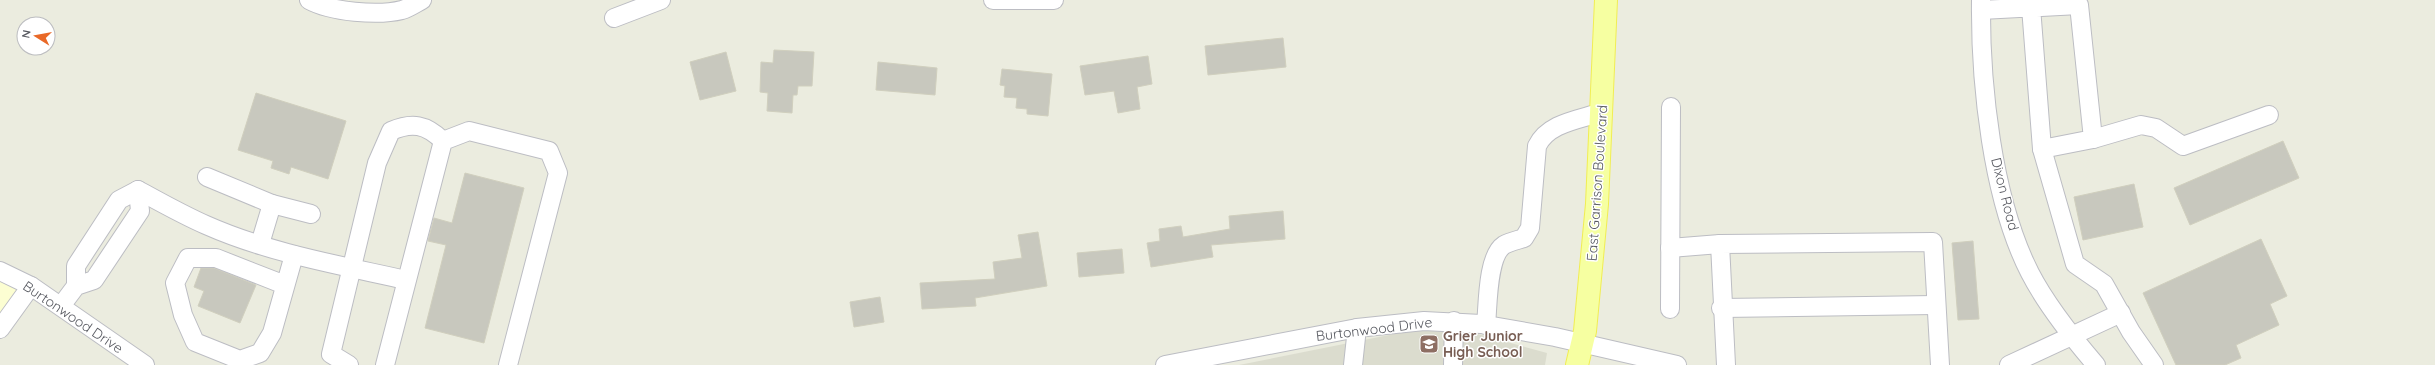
<svg xmlns="http://www.w3.org/2000/svg" width="2435" height="365" viewBox="0 0 2435 365" font-family="Quicksand,sans-serif">
	<style>
		.commercial { fill: #fcfed2 }
		.education { fill: #dbdcce }
		.building { fill: #c8c8be; stroke: #d0cfbe }
		.lines { fill: none; stroke-linecap: round; stroke-linejoin: round }
		.minor-casing { stroke: #bcbdc3; stroke-width: 20 }
		.major-casing { stroke: #f1ee53; stroke-width: 24 }
		.minor { stroke: #fff; stroke-width: 18 }
		.major { stroke: #f6ffa1; stroke-width: 22 }
		.labels { text-anchor: middle; dominant-baseline: central; stroke-width: 3; stroke-linejoin: round; paint-order: stroke }
		.street-label { font-size: 14px; fill: #585a61; stroke: #fff }
		.education-label { font-size: 14px; font-weight: bold; fill: #785e54; stroke: #fff; text-anchor: start }
	</style>
	<rect width="100%" height="100%" fill="#ebecdf"/>
	<path class="commercial" d="M0,279L24,295L0,327Z"/>
	<path class="education" d="M1414,330L1478,334L1547,353L1545,365H1239Z"/>
	<g class="building">
		<path d="M1283,38L1286,67L1208,75L1205,46Z"/>
		<path d="M774,50L814,52L812,86H798L797,95H793L792,113L767,111L768,93L760,92L761,62L773,63Z"/>
		<path d="M726,52L736,91L700,100L690,62Z"/>
		<path d="M1148,56L1152,84L1137,87L1140,109L1118,113L1114,91L1085,95L1080,66Z"/>
		<path d="M878,62L937,68L935,95L876,90Z"/>
		<path d="M1002,69L1052,74L1048,116L1027,114V109L1016,108L1017,98L1004,97L1005,86L1000,85Z"/>
		<path d="M256,93L346,121L328,179L291,167L289,174L271,168L273,161L238,150Z"/>
		<path d="M2283,141L2299,178L2190,225L2174,188Z"/>
		<path d="M465,173L524,188L484,343L425,328L446,245L428,241L434,218L452,223Z"/>
		<path d="M2134,184L2143,227L2083,240L2074,197Z"/>
		<path d="M1283,211L1285,239L1211,245L1213,257L1151,267L1147,243L1160,241L1159,229L1181,226L1183,237L1230,229L1229,216Z"/>
		<path d="M1038,232L1047,286L975,298L976,306L922,309L920,283L995,279L993,262L1022,258L1018,235Z"/>
		<path d="M2261,239L2287,296L2270,304L2279,325L2236,345L2241,358L2225,365H2176L2143,293Z"/>
		<path d="M1973,241L1979,319L1958,320L1952,243Z"/>
		<path d="M1122,249L1124,273L1079,277L1077,253Z"/>
		<path d="M201,268H214L256,285L240,323L198,306L204,291L194,287Z"/>
		<path d="M880,297L884,322L854,327L850,302Z"/>
	</g>
	<g class="lines">
		<g class="minor-casing">
			<g id="minor">
				<path d="M309,0C331,12 378,16 402,10C409,8 416,3 422,0"/>
				<path d="M993,0H1054"/>
				<path d="M1981,0C1980,83 1992,199 2030,273C2047,306 2072,337 2096,365"/>
				<path d="M1981,10L2079,5L2093,139L2042,149L2031,7"/>
				<path d="M614,18L661,0"/>
				<path d="M2093,139L2141,125L2156,128L2183,146L2269,115"/>
				<path d="M2042,149L2075,264L2104,284L2131,332L2154,365"/>
				<path d="M207,177L272,204L260,244"/>
				<path d="M138,190C160,202 183,215 206,225C269,253 339,265 406,280"/>
				<path d="M272,204L311,214"/>
				<path d="M1670,248L1720,244"/>
				<path d="M0,271L31,286L145,365"/>
				<path d="M285,285L216,258H188L175,283L183,315L195,342L240,360L260,353L272,333L294,255"/>
				<path d="M61,306L76,286V266L119,200L138,190L140,211L94,280L76,286"/>
				<path d="M1721,308L1935,305"/>
				<path d="M1670,309L1671,107"/>
				<path d="M1486,325C1488,306 1487,256 1504,245C1509,242 1518,240 1524,238L1530,228L1537,146C1548,123 1578,120 1602,112"/>
				<path d="M0,329L31,286"/>
				<path d="M349,365L331,354L377,163L391,131C412,122 426,124 443,141"/>
				<path d="M385,365L443,141L469,131L549,151L558,173L508,365"/>
				<path d="M1165,365L1357,328L1424,321L1481,324L1555,337L1677,365"/>
				<path d="M1353,365L1357,328"/>
				<path d="M1453,365L1454,321"/>
				<path d="M1726,365L1720,244L1933,242L1940,365"/>
				<path d="M2009,365L2121,313"/>
			</g>
		</g>
		<g class="major-casing">
			<path id="major" d="M1577,365L1585,331L1597,204L1606,0"/>
		</g>
		<use href="#minor" class="minor"/>
		<use href="#major" class="major"/>
	</g>
	<defs>
		<g id="school-square" transform="scale(1)"><rect x="-9" y="-9" width="18" height="18" rx="4" fill="#8d6e63" stroke="#fff"/><path d="M0-5L7-2L0 1L-7-2ZM-4 1L0 2.5L4 1V4Q0 6-4 4Z" fill="#fff"/></g>
	</defs>
	<g fill-rule="evenodd">
		<use href="#school-square" x="1429" y="344"/>
	</g>
	<g class="labels">
		<g class="street-label">
			<text transform="translate(1597 183) rotate(-86)">East Garrison Boulevard</text>
			<text transform="translate(2005 194) rotate(76)">Dixon Road</text>
			<text transform="translate(73 317) rotate(34)">Burtonwood Drive</text>
			<text transform="translate(1374 329) rotate(-7)">Burtonwood Drive</text>
		</g>
		<g class="education-label">
			<text x="1443" y="336">Grier Junior<tspan x="1443" dy="16">High School</tspan></text>
		</g>
	</g>
	<g transform="translate(36 36) rotate(281)"><circle r="19" fill="#ffffff" stroke="#bcbdc0"/>
	<path d="M0-3L7 15L0 10L-7 15Z" fill="#e96928"/>
	<text y="-6" font-size="11" font-weight="bold" text-anchor="middle" fill="#585a61">N</text>
	</g>
</svg>
